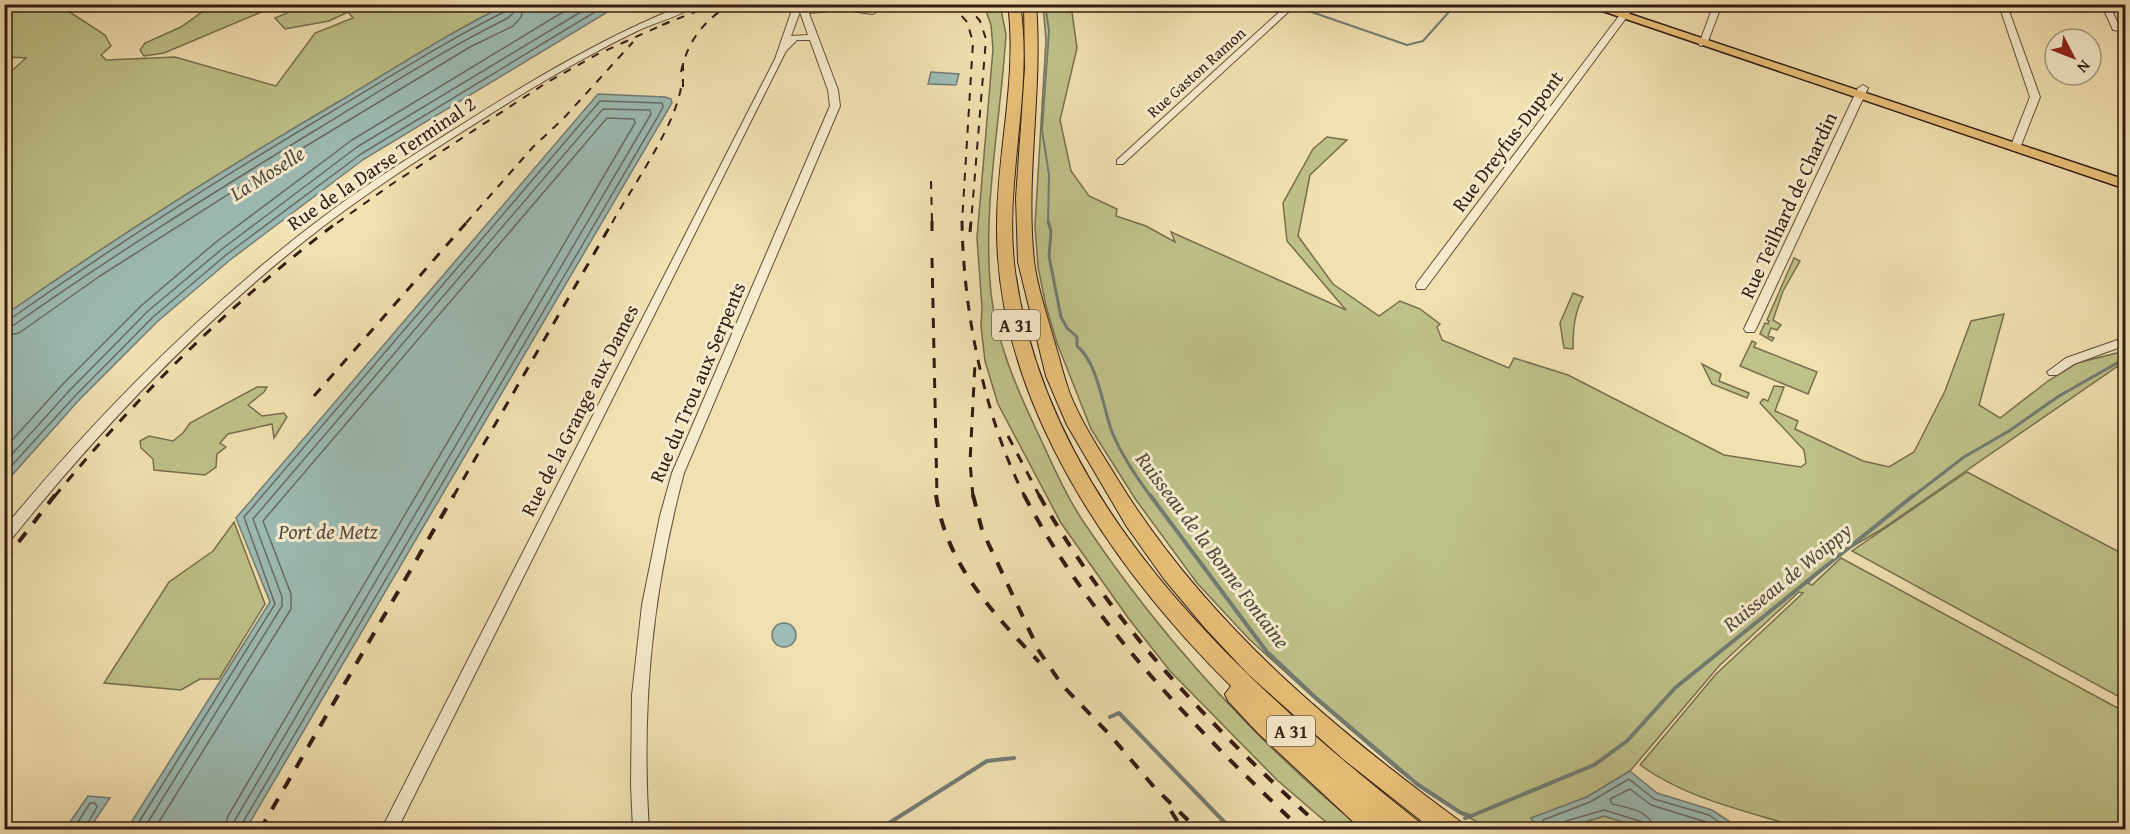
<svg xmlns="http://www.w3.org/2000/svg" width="2130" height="834" viewBox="0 0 2130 834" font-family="'Gentium Book Plus',serif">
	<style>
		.green { fill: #bec188; stroke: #786e4e; stroke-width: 1.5 }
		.water { fill: #9cbbb4; stroke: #727b74; stroke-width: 1.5 }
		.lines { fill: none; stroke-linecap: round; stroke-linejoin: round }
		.shore { stroke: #686b64; stroke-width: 1.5 }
		.stream-far2 { stroke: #727b74; stroke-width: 2 }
		.stream-far1 { stroke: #727b74; stroke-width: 3 }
		.stream { stroke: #727b74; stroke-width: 4 }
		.minor-casing { stroke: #624c3a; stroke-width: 2 }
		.major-casing { stroke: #331b13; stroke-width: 3 }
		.highway-casing { stroke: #331b13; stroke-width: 2 }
		.minor { fill: #f6ebcc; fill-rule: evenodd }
		.major { fill: #e8c078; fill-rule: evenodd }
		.highway { fill: #e8c078; fill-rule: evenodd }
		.rail-far2 { stroke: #331b13; stroke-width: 2; stroke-dasharray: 8 8; stroke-linecap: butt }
		.rail-far1 { stroke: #331b13; stroke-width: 3; stroke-dasharray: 10 10; stroke-linecap: butt }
		.rail { stroke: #331b13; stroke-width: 4; stroke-dasharray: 12 12; stroke-linecap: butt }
		.labels { text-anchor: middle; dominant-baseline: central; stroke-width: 6; stroke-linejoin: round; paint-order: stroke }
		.far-street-label { font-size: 16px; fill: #331b13; stroke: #f6ebcc }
		.shield { fill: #f6ebcc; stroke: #6e594a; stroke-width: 1.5 }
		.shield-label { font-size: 18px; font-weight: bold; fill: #331b13 }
		.street-label { font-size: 20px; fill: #331b13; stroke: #f6ebcc }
		.water-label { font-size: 21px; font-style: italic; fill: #524b43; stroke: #f6ebcc }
	</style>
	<rect width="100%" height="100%" fill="#f1e0b0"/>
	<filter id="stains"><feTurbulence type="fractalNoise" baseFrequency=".00333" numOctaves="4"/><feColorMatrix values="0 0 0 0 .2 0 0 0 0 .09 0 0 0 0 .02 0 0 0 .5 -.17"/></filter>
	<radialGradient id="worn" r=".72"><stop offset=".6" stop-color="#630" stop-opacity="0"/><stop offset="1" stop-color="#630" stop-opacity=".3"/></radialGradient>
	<g class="green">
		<path d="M213,4L278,5L164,53L144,56L140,50L145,43L181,27Z"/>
		<path d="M20,5H59L105,35L111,46L101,55L106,60L175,57L276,86L315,33L353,18L348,12L329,21L285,29L275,18L305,5H506C450,32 399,66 345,98C229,166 115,238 5,315V77L26,58L5,57V17Z"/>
		<path d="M984,5H1000L1006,34C1001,119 982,207 991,293C996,340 1016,387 1036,429C1051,461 1065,495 1085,524C1162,639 1256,741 1362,829H1334L1277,780L1170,671L1129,619L1061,523L998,404L985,361L981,326L982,308L977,238L993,49L991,25Z"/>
		<path d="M1043,5H1071L1077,48L1060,120L1071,171L1089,196L1117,209L1116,216L1146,226L1175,242L1171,232L1346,310L1287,241L1283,203L1313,149L1327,137L1347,140L1310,175L1298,236L1333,284L1379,316L1400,301L1420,309L1440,324L1437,327L1442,340L1509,368L1514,358L1568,375L1724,455L1801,467L1806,463L1804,450L1760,403L1763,399L1768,401L1774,386L1784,387L1775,411L1798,421L1795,429L1863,461L1889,467L1914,452L1945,391L1971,321L2004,314L1979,405L2000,418L2048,381L2077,363L2125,351V361L1882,529L1838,555L1808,583L1812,585L1841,558L2125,712V829H1793L1784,823C1734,808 1683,796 1640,765L1716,674L1803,593L1799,592L1719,666L1630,771L1587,797L1531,818L1539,829H1517L1511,825H1482L1433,796L1399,771L1315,699L1249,639L1197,583L1136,500L1091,429L1057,343L1046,306L1038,267L1035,226L1046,40Z"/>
		<path d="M1794,258L1800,261L1783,291L1773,320L1781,325L1777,330L1771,328L1768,336L1774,338L1772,341L1760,334L1765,323L1768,324L1769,321L1767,320Z"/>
		<path d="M1573,293L1583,297C1574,313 1573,331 1573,349L1564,348L1560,323Z"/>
		<path d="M1752,341L1756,343L1754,347L1817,372L1808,394L1740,366Z"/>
		<path d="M1702,364L1721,374L1719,381L1749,393L1747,398L1712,384Z"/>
		<path d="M257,387H267L264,392L248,405L262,416L284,413L287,417L274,438L272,424L228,434L220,443L226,447L217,454L216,467L205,475L154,470L153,459L141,448L140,441L149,436L173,441L183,433L190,423Z"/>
		<path d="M1967,472L2125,555V700L1852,551Z"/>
		<path d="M234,522L265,604L219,679H200L181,690L104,683L169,582L213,551Z"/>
		<path d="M1604,816L1646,829L1561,830Z"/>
	</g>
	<g class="water">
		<path d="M506,5H619L364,159L230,260L158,321L79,400L5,483V315C115,238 229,166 345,98C399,66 450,32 506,5Z"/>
		<path d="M931,72L959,74L956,85L928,84Z"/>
		<path d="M598,94L665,97L671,99L672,103L246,829H127L270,602L236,518Z"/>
		<circle cx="784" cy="635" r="12"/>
		<path d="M1630,771L1657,793L1712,810L1741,829H1646L1604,816L1561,829H1539L1531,818L1587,797Z"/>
		<path d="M88,796L110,798L89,829H65Z"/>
	</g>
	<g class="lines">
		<g class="shore">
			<path d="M4,320L10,319C114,246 222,177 331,112C388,78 444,42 504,12L507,4"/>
			<path d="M4,327L14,325C113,255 216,191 319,128C382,90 443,50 508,18L513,13L515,4"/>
			<path d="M4,336L19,333L100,276L268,169L470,47L513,26L521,17L524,4"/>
			<path d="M4,449L63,384L142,305L216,242L352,140L576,4"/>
			<path d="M4,463L69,391L148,311L222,249L357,147L594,4"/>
			<path d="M4,474L75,396L153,317L226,255L361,154L608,4"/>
			<path d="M73,830L90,803H95L97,807L84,830"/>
			<path d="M134,830L275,604L244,517L600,101L662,103L663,107L657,118L242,824L241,830"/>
			<path d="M143,830L282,606V597L253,519L603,109L650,110L651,114L235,820L233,830"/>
			<path d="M154,830L291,609V594L263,521L607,118L634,119L635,123L228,816L224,830"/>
			<path d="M1543,830V820L1590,802L1629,779L1654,799L1709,815L1731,830"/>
			<path d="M1562,830L1566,821L1604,810L1646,823L1647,830"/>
			<path d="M1655,830C1650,810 1629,808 1612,804L1610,799L1630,789L1651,805L1706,822L1717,830"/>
		</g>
		<g class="stream-far2">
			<path d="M1045,4L1049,31L1042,130L1049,175L1048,223"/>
			<path d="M1297,7L1407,45L1423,41L1456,4"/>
		</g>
		<g class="stream-far1">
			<path d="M1048,221L1051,231L1049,256L1061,317L1067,328L1077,337V346C1098,363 1103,408 1112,432C1122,456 1136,476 1151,497"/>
			<path d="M1912,497L1964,457L2009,431L2059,396L2126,358"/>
		</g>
		<g class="stream">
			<path d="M1150,495L1267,652L1316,698L1417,784L1461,813L1471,816L1465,818"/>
			<path d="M1110,717L1119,713L1232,830"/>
			<path d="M1471,816L1594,765L1627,741L1675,688L1914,495"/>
			<path d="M878,830L987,761L1014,758"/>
		</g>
		<g class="minor-casing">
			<g id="minor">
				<path d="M686,4H699C681,16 656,22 637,31C600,49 564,69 529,90C460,133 390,176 325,225C206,316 103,425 9,542L4,543V528C97,415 199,312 315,223C363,186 415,154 466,122C537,77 608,35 686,4Z"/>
				<path d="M794,4H805L807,8L843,4L873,8L877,11L873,14L843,10L809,13L838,90L840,106L684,473C652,593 641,706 649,830H633L631,785L632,695L642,605L660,516L672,473L830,106L828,90L810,40H797L786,51L397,830H381L775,59ZM800,12L808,35L791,36Z"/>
				<path d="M1288,4H1297L1123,164H1117V160Z"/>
				<path d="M1714,4H1722L1707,44L1700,46L1699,44Z"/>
				<path d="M2078,4L2110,6L2119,26H2126V32L2113,30L2104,10Z"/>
				<path d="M2004,5L2008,8L2040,97L2020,148L2015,151L2010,148L2030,97L2000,8Z"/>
				<path d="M1625,8L1632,10L1425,289H1417L1416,286L1417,283Z"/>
				<path d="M1863,85L1868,88L1756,329L1754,332H1746L1744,329L1858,88Z"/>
				<path d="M2126,337V345L2074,364L2057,375H2049L2047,372L2066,358Z"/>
			</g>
		</g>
		<g class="major-casing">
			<path id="major" d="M1582,4H1600L2126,180V189Z"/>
		</g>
		<g class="highway-casing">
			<g id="highway">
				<path d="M1008,4H1020C1034,93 1003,182 1015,271C1048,509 1242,681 1419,822L1423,830H1362L1259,734L1228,701L1225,694L1231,686C1113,569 997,403 997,230C996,155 1018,79 1008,4Z"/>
				<path d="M1024,4H1036C1043,90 1025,175 1034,261C1037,286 1046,312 1053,337C1059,356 1063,375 1070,394C1082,424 1101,452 1118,480C1205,621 1329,725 1461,822L1465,830H1433L1343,759L1248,674L1205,628L1164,579L1127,527L1067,425L1046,376L1018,262L1016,198L1025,68Z"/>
			</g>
		</g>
		<use href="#minor" class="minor"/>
		<use href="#major" class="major"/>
		<use href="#highway" class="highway"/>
		<g class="rail-far2">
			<path d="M951,4L967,22L973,42L962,223"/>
			<path d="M966,4L980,21L986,39L971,223"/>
			<path d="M662,25L715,4"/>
			<path d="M683,63V87"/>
			<path d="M681,72C688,40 703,22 730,4"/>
			<path d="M931,181L932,223"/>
			<path d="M337,223L392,184L546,83L598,54L669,22"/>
			<path d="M466,223L533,147L563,119L633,42"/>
			<path d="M612,223C633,185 679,122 682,80"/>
		</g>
		<g class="rail-far1">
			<path d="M932,221V239"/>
			<path d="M962,221C963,310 984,417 1025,497"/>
			<path d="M970,232L971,221"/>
			<path d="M932,258L937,497"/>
			<path d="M314,396L468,221"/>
			<path d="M1008,436L1040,497"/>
			<path d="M54,497C139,394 233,301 339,221"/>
			<path d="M453,497L613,221"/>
			<path d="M973,497L970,462L975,363"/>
		</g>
		<g class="rail">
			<path d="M936,495C946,564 993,613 1039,662"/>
			<path d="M973,495L982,530L1039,651L1062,685L1110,735L1154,787L1198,830"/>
			<path d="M1024,495C1092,625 1197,730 1302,830"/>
			<path d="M1039,495C1115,629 1212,727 1324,830"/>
			<path d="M4,561L55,495"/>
			<path d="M1171,811L1183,830"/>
			<path d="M260,830L454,495"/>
		</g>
	</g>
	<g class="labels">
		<g class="far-street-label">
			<text transform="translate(1196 72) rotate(-42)">Rue Gaston Ramon</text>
		</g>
		<g class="shield">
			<rect x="992" y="310" width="48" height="30" rx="4.5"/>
			<rect x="1267" y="716" width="48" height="30" rx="4.5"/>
		</g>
		<g class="shield-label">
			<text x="1016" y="325">A 31</text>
			<text x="1291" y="731">A 31</text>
		</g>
		<g class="street-label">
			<text transform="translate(1507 141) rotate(-53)">Rue Dreyfus-Dupont</text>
			<text transform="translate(381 163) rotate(-34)">Rue de la Darse Terminal 2</text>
			<text transform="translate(1788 205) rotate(-65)">Rue Teilhard de Chardin</text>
			<text transform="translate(697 382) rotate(-67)">Rue du Trou aux Serpents</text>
			<text transform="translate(579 410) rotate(-63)">Rue de la Grange aux Dames</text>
		</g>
		<g class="water-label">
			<text transform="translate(267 173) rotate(-32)">La Moselle</text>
			<text x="328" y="531">Port de Metz</text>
			<text transform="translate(1213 550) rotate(53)">Ruisseau de la Bonne Fontaine</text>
			<text transform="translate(1787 577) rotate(-39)">Ruisseau de Woippy</text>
		</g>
	</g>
	<rect width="2130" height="834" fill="none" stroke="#f1e0b0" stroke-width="24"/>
	<rect x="6" y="6" width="2118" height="822" fill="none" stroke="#331b13" stroke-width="3"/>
	<rect x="12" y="12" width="2106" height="810" fill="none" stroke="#331b13" stroke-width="1.5"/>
	<g transform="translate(2073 57) rotate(132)"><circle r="28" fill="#f6ebcc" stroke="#a89882" stroke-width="1.5"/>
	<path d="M0-4.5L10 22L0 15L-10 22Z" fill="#8f2418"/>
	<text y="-9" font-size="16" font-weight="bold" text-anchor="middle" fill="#331b13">N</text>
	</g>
	<rect width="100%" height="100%" filter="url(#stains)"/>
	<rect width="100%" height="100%" fill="url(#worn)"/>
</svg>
